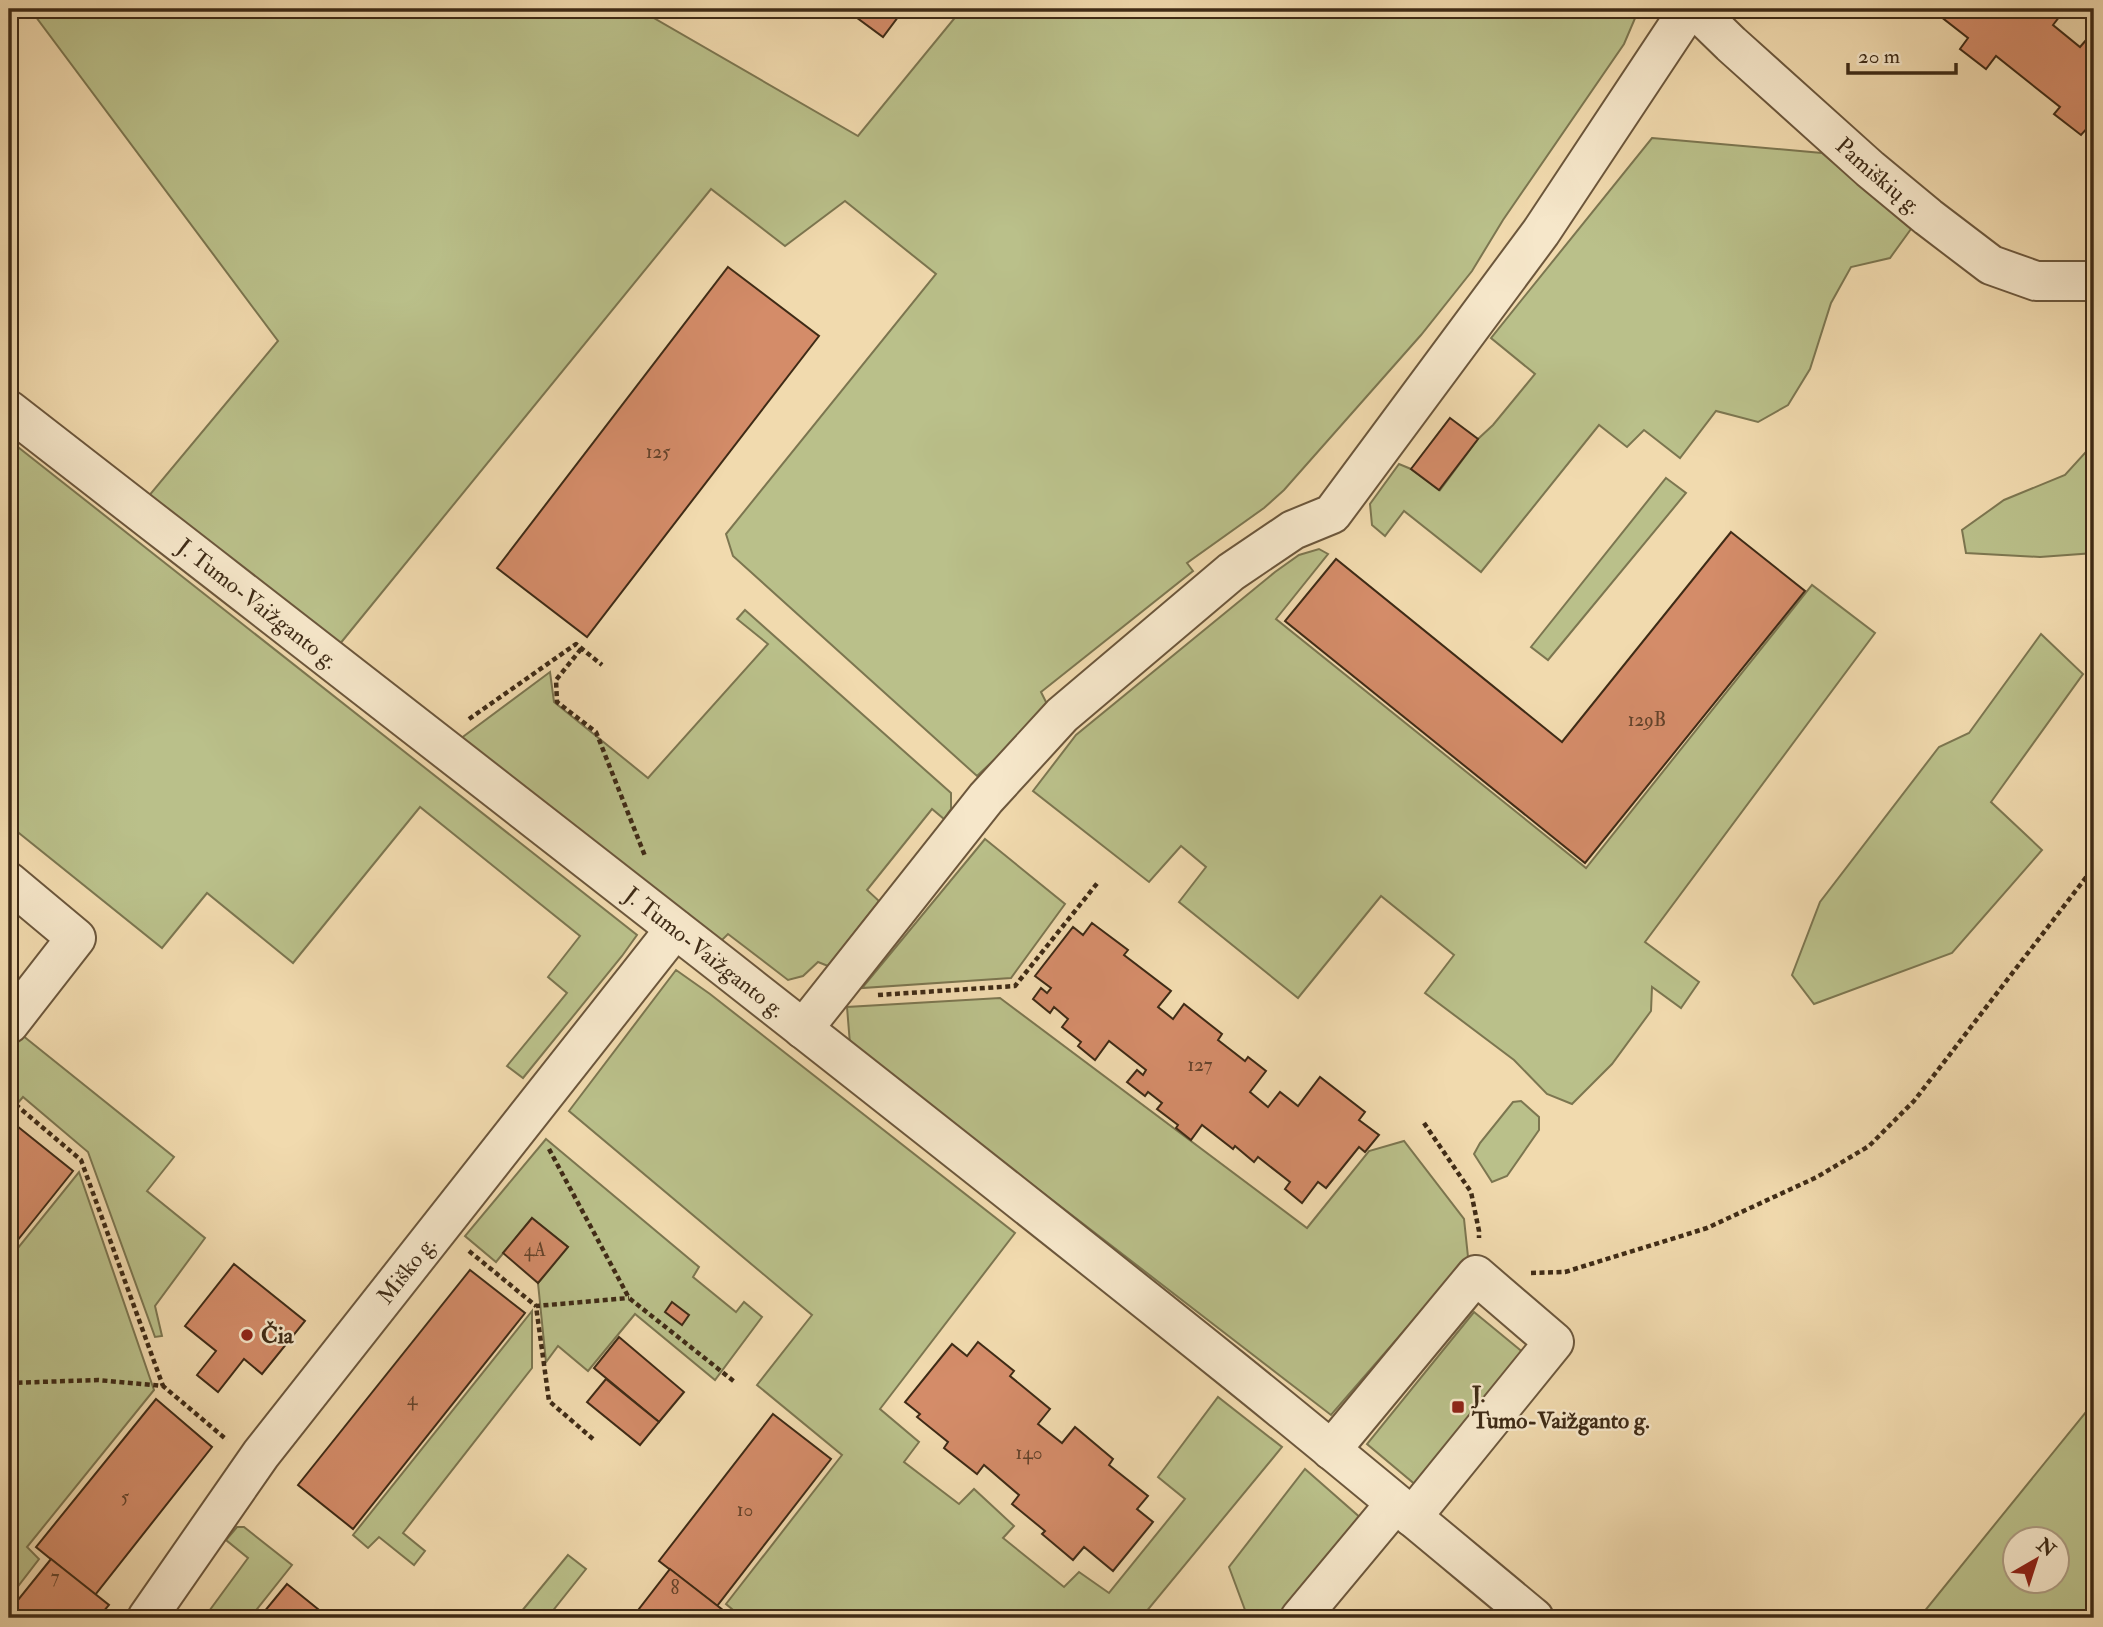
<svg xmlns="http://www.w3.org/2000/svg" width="2103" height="1627" viewBox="0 0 2103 1627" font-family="'IM FELL Double Pica',serif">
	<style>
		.green { fill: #bac08a; stroke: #7c7650; stroke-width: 2; fill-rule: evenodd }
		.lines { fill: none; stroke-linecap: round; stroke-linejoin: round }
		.stream { stroke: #768172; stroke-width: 10 }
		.building { fill: #d48c69; stroke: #3f2b16; stroke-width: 2 }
		.minor-casing { stroke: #6c573c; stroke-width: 42 }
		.path { stroke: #3f2b16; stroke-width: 4.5; stroke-dasharray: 5 3.5; stroke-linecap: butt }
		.minor { stroke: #f6e7ca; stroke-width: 38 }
		.poi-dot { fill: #8f2418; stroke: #f6e7ca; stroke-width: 2.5 }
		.labels { text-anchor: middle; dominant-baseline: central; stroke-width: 5; stroke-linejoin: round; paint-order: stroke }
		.number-label { font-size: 19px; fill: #64432b }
		.street-label { font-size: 23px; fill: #3f2b16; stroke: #f6e7ca }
		.poi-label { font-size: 23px; font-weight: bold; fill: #3f2b16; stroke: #f6e7ca; text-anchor: start }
	</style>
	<rect width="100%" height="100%" fill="#f1daae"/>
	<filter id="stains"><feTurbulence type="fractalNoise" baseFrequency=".00286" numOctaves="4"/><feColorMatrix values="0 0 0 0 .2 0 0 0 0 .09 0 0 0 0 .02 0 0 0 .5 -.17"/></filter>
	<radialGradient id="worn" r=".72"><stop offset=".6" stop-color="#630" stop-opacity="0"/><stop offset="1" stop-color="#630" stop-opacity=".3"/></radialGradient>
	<g class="green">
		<path d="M30,9H620L645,13L858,136L962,9H1639L1624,44L1503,220L1472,271L1421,335L1284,490L1264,508L1187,563L1193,571L1041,692L1049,708L977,776L733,556L726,534L936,274L845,201L785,246L711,189L339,645L147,498L278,341Z"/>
		<path d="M1652,138L1822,153L1911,229L1890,258L1851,267L1831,303L1810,369L1788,405L1758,422L1716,411L1680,458L1644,430L1627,447L1599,425L1481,572L1404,511L1385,536L1372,525L1370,504L1399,464L1411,469L1440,490L1478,439L1493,425L1535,374L1491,338Z"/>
		<path d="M9,440L637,935L622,956L523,1078L507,1066L567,993L548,977L580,936L420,807L293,963L207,893L162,948L9,825Z"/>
		<path d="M2094,443V553L2040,557L1966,553L1962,530L2004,500L2065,475Z"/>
		<path d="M1666,478L1686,493L1548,660L1531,647Z"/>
		<path d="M1319,549L1328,554L1276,619L1586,868L1812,585L1875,633L1645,942L1699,982L1681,1008L1652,987L1651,1011L1612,1064L1572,1104L1547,1094L1514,1060L1425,993L1454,955L1381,896L1298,998L1179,902L1206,867L1181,846L1149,882L1033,791L1076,735L1275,572L1299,555Z"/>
		<path d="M745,610L951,793V809L944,819L932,809L867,890L879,901L828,966L818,962L803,976L788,980L728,934L720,942L460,739L550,672L554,702L648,778L768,644L737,619Z"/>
		<path d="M2041,634L2083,674L1991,802L2042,850L1952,953L1814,1004L1792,975L1820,902L1939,747L1969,733Z"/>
		<path d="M985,839L1065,904L1011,978L862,988Z"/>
		<path d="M676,970L710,994L1015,1233L880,1409L919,1442L904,1462L959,1504L974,1489L1014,1526L1003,1538L1064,1587L1079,1572L1109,1593L1185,1499L1158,1477L1218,1397L1282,1447L1141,1618H737L739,1615L726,1604L842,1455L757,1385L812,1315L569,1111Z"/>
		<path d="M1000,998L1307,1228L1369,1151L1404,1141L1464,1219L1468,1257L1331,1415L850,1044L847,1007Z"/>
		<path d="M12,1027L174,1157L147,1191L205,1238L155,1306L162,1336L155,1337L88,1152L23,1097L9,1113V1031Z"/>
		<path d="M1521,1101L1539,1117V1130L1507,1176L1492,1182L1474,1154L1480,1143L1513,1102Z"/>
		<path d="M546,1139L699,1267L693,1277L736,1312L744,1302L762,1317L715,1380L635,1314L588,1371L558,1346L546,1362L538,1283L568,1247L532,1218L496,1262L465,1236Z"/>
		<path d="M79,1172L154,1390L27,1547L39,1559L9,1598V1259Z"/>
		<path d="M532,1311V1368L403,1533L425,1551L414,1565L379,1537L368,1548L353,1535Z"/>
		<path d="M1474,1312L1525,1354L1417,1486L1367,1444Z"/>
		<path d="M2094,1402V1618H1919ZM2016,1540H2058V1582H2016Z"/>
		<path d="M1305,1469L1363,1520L1286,1618H1248L1229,1567Z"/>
		<path d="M237,1527H244L292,1565L250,1618H204L248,1558L226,1540Z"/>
		<path d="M568,1555L586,1569L547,1618H516Z"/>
	</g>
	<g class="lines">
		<path class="stream" d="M2090,1618L2094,1615"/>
	</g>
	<g class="building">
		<path d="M845,9H904L883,37Z"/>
		<path d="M1946,9H2058L2063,12L2053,25L2080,47L2094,31V130L2089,126L2081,135L2054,114L2060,107L1996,56L1986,69L1960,49L1968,38L1940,16Z"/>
		<path d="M728,267L819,336L587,637L497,568Z"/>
		<path d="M1450,418L1478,439L1439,490L1411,469Z"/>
		<path d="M1731,532L1805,591L1585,863L1285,621L1336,559L1562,742Z"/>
		<path d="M1092,923L1128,950L1124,955L1171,991L1158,1007L1173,1019L1184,1004L1222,1034L1218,1040L1245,1061L1248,1057L1266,1071L1250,1092L1268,1107L1280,1092L1298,1106L1320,1077L1365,1112L1359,1120L1379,1135L1365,1152L1359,1147L1326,1188L1318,1182L1302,1203L1285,1189L1290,1182L1258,1157L1254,1162L1235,1146L1233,1149L1202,1125L1191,1140L1176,1128L1178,1125L1157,1109L1162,1103L1148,1092L1145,1096L1127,1082L1137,1070L1143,1075L1146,1070L1109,1041L1095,1060L1078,1046L1081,1042L1062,1027L1068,1019L1054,1007L1050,1013L1033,999L1041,988L1047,993L1051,988L1035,976L1073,927L1083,935Z"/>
		<path d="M17,1126L73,1171L9,1251V1137Z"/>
		<path d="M532,1218L568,1247L538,1283L503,1253Z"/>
		<path d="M234,1264L305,1321L262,1374L244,1359L218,1392L197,1375L216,1351L185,1326Z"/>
		<path d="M470,1270L525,1313L353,1529L298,1485Z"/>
		<path d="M672,1302L689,1315L682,1325L665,1312Z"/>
		<path d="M619,1337L684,1392L659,1422L594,1368Z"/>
		<path d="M978,1342L1014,1371L1010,1376L1050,1409L1038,1424L1062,1443L1075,1427L1113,1459L1109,1465L1148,1496L1137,1509L1153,1522L1113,1571L1084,1547L1073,1560L1042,1534L1045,1531L1012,1504L1019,1495L984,1465L977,1474L944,1448L948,1442L917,1417L920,1414L905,1402L952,1344L967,1356Z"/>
		<path d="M606,1379L659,1422L640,1445L587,1402Z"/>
		<path d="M156,1399L212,1447L95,1595L36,1547Z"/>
		<path d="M773,1414L831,1459L717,1606L659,1561Z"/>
		<path d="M51,1559L109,1605L98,1618H9V1611Z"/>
		<path d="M670,1569L728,1614L725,1618H632Z"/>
		<path d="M287,1584L329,1618H259Z"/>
	</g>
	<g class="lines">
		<g class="minor-casing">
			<g id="minor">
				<path id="s1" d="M1695,9L1731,44L1870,169L1928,217L1991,265L2036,281H2094"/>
				<path id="s2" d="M9,410C418,728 828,1045 1232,1369C1334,1451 1434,1535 1534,1618"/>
				<path d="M9,882L76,938L9,1024"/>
				<path d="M803,1029L986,798L1062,715L1231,572L1293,530L1332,514L1541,232L1689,9"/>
				<path d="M1331,1450L1476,1275L1554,1342L1412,1517"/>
				<path id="s3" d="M147,1618L261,1454L675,929"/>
				<path d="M1300,1618L1395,1504"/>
			</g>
		</g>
		<g class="path">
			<path d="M581,649L556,680L557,702L596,732L645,856"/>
			<path d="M469,719L576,644L602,665"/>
			<path d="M878,995L1015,986L1099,881"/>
			<path d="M9,1099L81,1160L163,1386"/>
			<path d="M1424,1123L1471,1192L1479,1231V1238"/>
			<path d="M549,1149L629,1298L736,1383"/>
			<path d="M469,1251L536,1306"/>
			<path d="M1531,1273L1565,1272L1707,1228L1817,1177L1869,1146L1914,1101L2094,867"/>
			<path d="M9,1383L98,1380L163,1386L227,1440"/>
			<path d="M593,1439L549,1401L536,1306L629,1298"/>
		</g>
		<use href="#minor" class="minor"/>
	</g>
	<g class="poi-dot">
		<circle cx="247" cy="1335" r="7"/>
		<rect x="1451" y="1400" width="14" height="14" rx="3.5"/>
	</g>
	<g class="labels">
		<g class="number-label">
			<text x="658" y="452">125</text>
			<text x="1647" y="720">129B</text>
			<text x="1200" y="1065">127</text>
			<text x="535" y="1250">4A</text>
			<text x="412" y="1399">4</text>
			<text x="1029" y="1453">140</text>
			<text x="125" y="1497">5</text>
			<text x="745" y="1510">10</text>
			<text x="55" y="1577">7</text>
			<text x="675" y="1588">8</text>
		</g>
		<g class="street-label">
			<text stroke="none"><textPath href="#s1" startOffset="248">Pamiškių g.</textPath></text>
			<text stroke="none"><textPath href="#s2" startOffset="315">J. Tumo-Vaižganto g.</textPath></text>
			<text stroke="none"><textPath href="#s2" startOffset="882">J. Tumo-Vaižganto g.</textPath></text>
			<text stroke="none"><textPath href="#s3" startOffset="434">Miško g.</textPath></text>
		</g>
		<g class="poi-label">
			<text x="261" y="1335">Čia</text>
			<text x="1472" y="1394">J.<tspan x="1472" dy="26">Tumo-Vaižganto g.</tspan></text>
		</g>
	</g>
	<rect width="2103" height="1627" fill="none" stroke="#f1daae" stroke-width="35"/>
	<rect x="10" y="10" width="2082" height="1606" fill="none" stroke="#3f2b16" stroke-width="3.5"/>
	<rect x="18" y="18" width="2068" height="1592" fill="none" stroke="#3f2b16" stroke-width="2"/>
	<g transform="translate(2036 1560) rotate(39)"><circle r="33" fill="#f6e7ca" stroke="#ad9c82" stroke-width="2"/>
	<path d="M0-5L12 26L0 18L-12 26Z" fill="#8f2418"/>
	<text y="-10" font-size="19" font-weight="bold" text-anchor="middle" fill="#3f2b16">N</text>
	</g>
	<path d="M1848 63v10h108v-10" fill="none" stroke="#3f2b16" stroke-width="3.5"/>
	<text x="1858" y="63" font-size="21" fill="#3f2b16" stroke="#f6e7ca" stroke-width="5" paint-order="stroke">20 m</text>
	<rect width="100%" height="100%" filter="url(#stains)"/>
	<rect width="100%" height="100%" fill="url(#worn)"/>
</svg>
